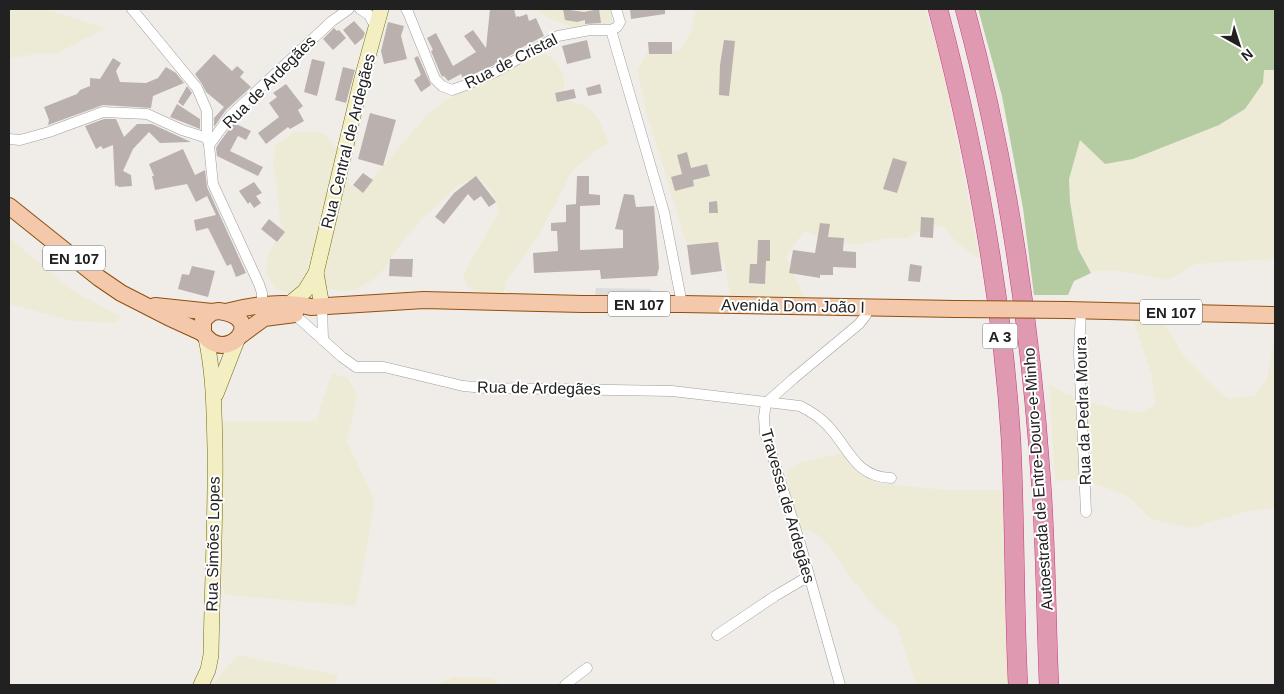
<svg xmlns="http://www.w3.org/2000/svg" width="1284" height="694" viewBox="0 0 1284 694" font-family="Arial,sans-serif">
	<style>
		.farmland { fill: #edebd6 }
		.forest { fill: #b5cba2 }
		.parking { fill: #ddd }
		.building { fill: #bab1ae }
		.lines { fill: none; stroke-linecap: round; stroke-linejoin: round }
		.street-casing { stroke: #9e9e9e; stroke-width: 11 }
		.secondary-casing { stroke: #706b10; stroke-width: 16 }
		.primary-casing { stroke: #8f500f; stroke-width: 18 }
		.highway-casing { stroke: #cb3982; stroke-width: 20 }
		.street { stroke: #fff; stroke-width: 10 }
		.secondary { stroke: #f4efc3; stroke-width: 15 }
		.primary { stroke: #f3c8ab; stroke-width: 16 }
		.highway { stroke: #df99b1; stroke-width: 19 }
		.primary-bridge-casing { stroke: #8f500f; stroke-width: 18; stroke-linecap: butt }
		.primary-bridge { stroke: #f3c8ab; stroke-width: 16 }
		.labels { text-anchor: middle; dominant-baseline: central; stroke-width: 4; stroke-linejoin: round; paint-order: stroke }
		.shield { fill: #fff; stroke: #646464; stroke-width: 1 }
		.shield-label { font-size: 15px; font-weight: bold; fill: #212121 }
		.street-label { font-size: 16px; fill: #212121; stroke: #fff }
	</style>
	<rect width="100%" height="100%" fill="#f0ede9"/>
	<g class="farmland">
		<path d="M9,9H45L106,28L56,54L41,53L9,59Z"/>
		<path d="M535,9H613L612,22L585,31L550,19Z"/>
		<path d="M696,9H925L941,59L980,259L958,244L944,227L930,224L907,238H889L856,245L823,238L804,231L786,257L807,303L731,298L724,262L709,249L686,242L646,111L637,70L647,53L661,55L681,49L692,30Z"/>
		<path d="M545,53L555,60L563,73L565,100L586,106L598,118L609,143L595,151L571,173L540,234L506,281L503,296L478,293L467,286L463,275L499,211L493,194L478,177L458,185L420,221L397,249L379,276L356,290L340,291L316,286L295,295L276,289L266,274L268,255L281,231L278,194L273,164L275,146L294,132H315L325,134L339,151L341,167L349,183L356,189L365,187L427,115L444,101L496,75Z"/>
		<path d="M1264,70H1275V259L1196,264L1168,280L1119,271H1092L1091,273L1078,249L1070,202L1069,179L1080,140L1105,164L1219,125L1245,109L1262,78Z"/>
		<path d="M9,237L71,290L121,316L116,323L73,321L9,304Z"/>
		<path d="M1143,317L1164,322L1183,355L1217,390L1230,399L1255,395L1267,379L1273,344L1275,338V508L1249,511L1191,528L1151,519L1126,495L1081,479L1055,481L1049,384L1065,394L1117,410L1141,412L1155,405L1152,377L1134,323Z"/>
		<path d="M332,373L348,378L357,396L347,442L375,501L356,606L225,595L221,579L222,421H316Z"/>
		<path d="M844,453L864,476L878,483L945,490H1007L1009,685H916L897,626L878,611L852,579L829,546L816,533L793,525L787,472L800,462Z"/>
		<path d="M237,655L338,675L334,685H212Z"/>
		<path d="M455,677L492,678L502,685H438V683Z"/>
	</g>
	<path class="forest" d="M978,9H1275V70H1264L1263,83L1245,109L1219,125L1133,159L1105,164L1080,140L1069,179L1070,202L1078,249L1091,273L1074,281L1068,295H1034L1023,208L1002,96Z"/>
	<path class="parking" d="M596,288L651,289L654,297L595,296Z"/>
	<g class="building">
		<path d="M490,9H514L516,17L519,16V17L527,14L529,21L536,18L544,36L519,49L520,50L492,66L463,79L461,74L448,81L444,76L443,77L441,75L431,51L433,50L427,38L436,33L453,66L476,52L464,36L473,30L486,48Z"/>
		<path d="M563,9L584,12L599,9L601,23L585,24V20L577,22L565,20Z"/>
		<path d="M630,9H665V14L631,19Z"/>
		<path d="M354,21L365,33L363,38L355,45L343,30Z"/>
		<path d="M388,22L404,26L401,36L407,59L384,64L381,51Z"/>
		<path d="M334,28L337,31L339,30L346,38L333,50L323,39Z"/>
		<path d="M587,40L591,58L567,64L562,46Z"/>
		<path d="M724,40L735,41L729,96L719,95L720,65Z"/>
		<path d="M648,42H672V54H649Z"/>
		<path d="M214,54L232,71L237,66L244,72L240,77L251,87L226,110L214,127V118L224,107L206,92L202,84L195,74Z"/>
		<path d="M418,56L431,85L421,92L414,80L421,75L414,58Z"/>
		<path d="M113,58L121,63L116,71L120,82L146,83L158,78L166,67L176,73L184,83L153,96L151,108L103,105L48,125L49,120L44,107L77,94L80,90L90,86V78L100,79Z"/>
		<path d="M312,59L325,62L317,96L304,92Z"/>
		<path d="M343,67L355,70L346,103L335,100Z"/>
		<path d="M286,84L303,106L298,110L304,121L290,129L288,127L266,144L258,133L279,117L269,103L277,97L273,93Z"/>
		<path d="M600,84L602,93L588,96L586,88Z"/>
		<path d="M187,86L192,93L183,106L178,102Z"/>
		<path d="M574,89L576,98L557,102L555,93Z"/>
		<path d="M177,104L200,119V129L170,117Z"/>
		<path d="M370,113L396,120L383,166L358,159Z"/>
		<path d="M104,119H116L124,137L137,124H152L191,142L160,143L149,132L133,149L123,171L131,175L132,186L119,187L116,185L115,187L113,145L103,149L101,146L96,149L85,126Z"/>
		<path d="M234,123L251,131L246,140L238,136L230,151L263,167L258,176L217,156L216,148L219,143Z"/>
		<path d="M183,149L195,175L205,170L207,187L246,273L236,277L231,264L227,266L208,228L196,231L194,220L216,215L207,196L196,202L187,184L155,190L152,176H154L149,164Z"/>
		<path d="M687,152L691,168L707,164L710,176L693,180L694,186L675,191L671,177L682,174L677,155Z"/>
		<path d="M893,158L907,162L897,193L883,189Z"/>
		<path d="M363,173L373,180L363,193L353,185Z"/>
		<path d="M476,176L496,202L489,207L481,196L474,201L468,194L444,224L435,217L454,193Z"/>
		<path d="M577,176H589V194L600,195V205L580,206V250L623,248V230L615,229L624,194L634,195L636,207L654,206L659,268L657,276L601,279L600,270L534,273L533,253L558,251L557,231H551V223L566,222V205L576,204Z"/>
		<path d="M254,182L262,193L256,196L261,203L254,208L250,202L248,204L239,191Z"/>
		<path d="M717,201L718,213H709V202Z"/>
		<path d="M921,217L934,218L933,238L920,237Z"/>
		<path d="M269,219L285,232L277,242L261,229Z"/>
		<path d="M820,223L830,224L828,237L844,238L843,251L856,252V268L833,267V275H820V278L789,273L793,250L815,253Z"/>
		<path d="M758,240H770V261H766L765,284L749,283L750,264H757Z"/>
		<path d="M718,242L722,271L691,275L687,245Z"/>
		<path d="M390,259H413L412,277L389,276Z"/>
		<path d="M910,264L922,266L920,282L908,281Z"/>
		<path d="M192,266L215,271L208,297L178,289L182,274L189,275Z"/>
	</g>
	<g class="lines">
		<g class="street-casing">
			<g id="street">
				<path d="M132,9L197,88L207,111V138L209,144"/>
				<path d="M360,9L369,15L376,28"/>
				<path d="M406,9L408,12L435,79L442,86L452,90L466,85L495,72L558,36L590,30H611L617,27L620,22L616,9"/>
				<path d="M611,30L664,212L682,304"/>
				<path d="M9,139L20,140L49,132L103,112L147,114L182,130L207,138"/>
				<path d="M262,306V293L259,284L213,184L209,145L231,115L332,21L349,9"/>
				<path d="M322,306L323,340"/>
				<path d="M1081,310L1079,353L1086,512"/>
				<path d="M294,314L342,357L356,367H384L463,386L485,388L672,391L800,406C810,411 820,417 828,426C849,448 855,477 891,478"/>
				<path d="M717,635L775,596L809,576"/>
				<path d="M565,685L587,668"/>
				<path d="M840,685L800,543L765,433L764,417L766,403L793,379L859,324L866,315L867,308"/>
			</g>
		</g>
		<g class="secondary-casing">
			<g id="secondary">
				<path d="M316,273L322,306"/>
				<path d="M288,305L305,291L316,273L361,82L381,9"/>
				<path d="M216,394L237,340"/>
				<path d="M201,685L208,670L211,655C212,586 216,517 215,448C214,411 214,375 206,338"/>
			</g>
		</g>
		<g class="primary-casing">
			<g id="primary">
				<path d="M9,206L99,278L121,293L168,317L203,333"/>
				<path d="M155,306L212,312"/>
				<path d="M1067,310L1275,315"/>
				<path d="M219,311C270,318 225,367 203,333V320L212,312Z"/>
				<path d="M226,312C251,305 285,301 311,307L424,300L582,304H682L956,309"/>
				<path d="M241,335L264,318L295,314"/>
			</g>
		</g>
		<g class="highway-casing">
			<g id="highway">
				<path d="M938,9C975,150 1002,294 1011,440C1015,522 1014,604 1018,685"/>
				<path d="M965,9C1007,165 1030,320 1041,481C1046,549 1046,617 1049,685"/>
			</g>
		</g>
		<use href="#street" class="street"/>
		<use href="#secondary" class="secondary"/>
		<use href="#primary" class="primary"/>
		<use href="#highway" class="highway"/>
		<g class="primary-bridge-casing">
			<path id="primary-bridge" d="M956,309L1067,310"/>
		</g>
		<use href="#primary-bridge" class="primary-bridge"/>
	</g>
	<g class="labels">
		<g class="shield">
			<rect x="43" y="245.5" width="62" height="25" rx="4"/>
			<rect x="608" y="291.5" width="62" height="25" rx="4"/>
			<rect x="1140" y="299.5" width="62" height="25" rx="4"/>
			<rect x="982.5" y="323.5" width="35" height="25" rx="4"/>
		</g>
		<g class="shield-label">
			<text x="74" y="258">EN 107</text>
			<text x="639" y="304">EN 107</text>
			<text x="1171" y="312">EN 107</text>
			<text x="1000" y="336">A 3</text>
		</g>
		<g class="street-label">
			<text transform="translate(511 61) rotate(-27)">Rua de Cristal</text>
			<text transform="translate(269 82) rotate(-45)">Rua de Ardegães</text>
			<text transform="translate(348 141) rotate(-76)">Rua Central de Ardegães</text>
			<text transform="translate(793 306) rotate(1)">Avenida Dom João I</text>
			<text transform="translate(539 388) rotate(1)">Rua de Ardegães</text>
			<text transform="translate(1083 411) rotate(-92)">Rua da Pedra Moura</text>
			<text transform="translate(1038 479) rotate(-94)">Autoestrada de Entre-Douro-e-Minho</text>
			<text transform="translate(788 506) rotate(74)">Travessa de Ardegães</text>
			<text transform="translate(213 544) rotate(-89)">Rua Simões Lopes</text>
		</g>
	</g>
	<rect width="1284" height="694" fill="none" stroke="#212121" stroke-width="20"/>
	<g transform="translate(1239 45) rotate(141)" stroke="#ffffff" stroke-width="4" paint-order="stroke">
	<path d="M0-4L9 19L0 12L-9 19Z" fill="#212121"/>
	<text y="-8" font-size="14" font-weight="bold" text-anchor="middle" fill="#212121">N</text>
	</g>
</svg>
